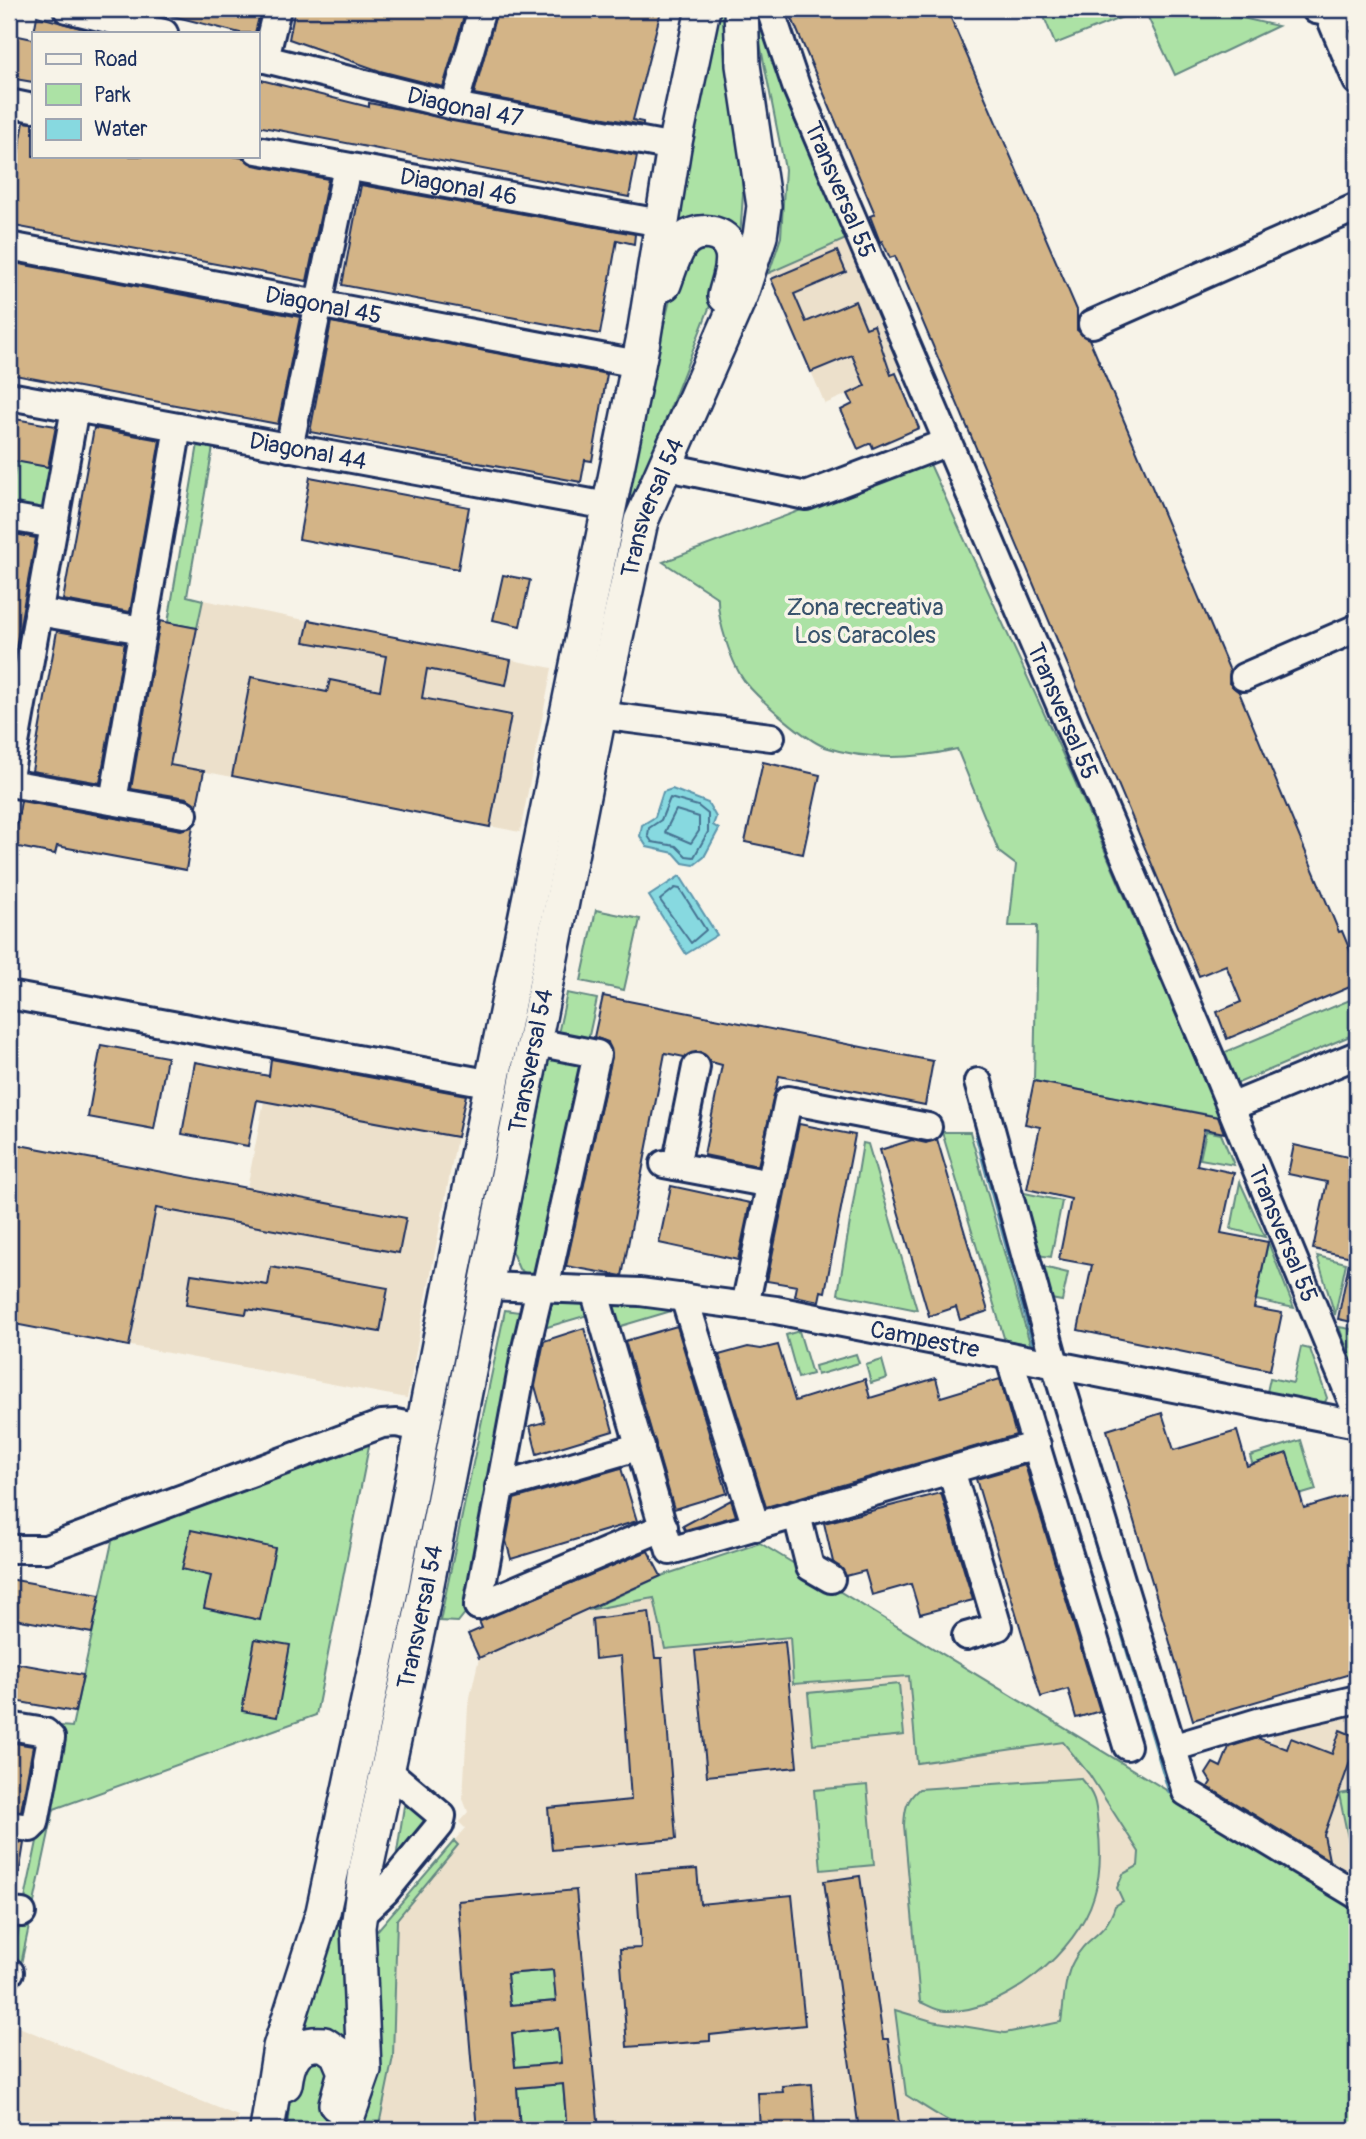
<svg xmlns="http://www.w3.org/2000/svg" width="1366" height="2139" viewBox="0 0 1366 2139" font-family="Pangolin,sans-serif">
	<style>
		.built { fill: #ece0cb }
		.green { fill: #ace2a5; stroke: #648882; stroke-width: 2 }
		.water { fill: #87d9e0; stroke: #5c95ac; stroke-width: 2 }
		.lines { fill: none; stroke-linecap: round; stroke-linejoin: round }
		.shore { stroke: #467392; stroke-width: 2 }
		.stream { stroke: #5c95ac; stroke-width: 5 }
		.building { fill: #d3b487; stroke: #1b2f5e; stroke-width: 2; fill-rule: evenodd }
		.minor-casing { stroke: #1b2f5e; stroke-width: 32 }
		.major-casing { stroke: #1b2f5e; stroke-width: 38 }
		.minor { stroke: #f7f3e8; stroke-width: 26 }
		.major { stroke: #f7f3e8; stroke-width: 33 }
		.labels { text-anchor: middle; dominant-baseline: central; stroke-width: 7; stroke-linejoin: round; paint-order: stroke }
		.street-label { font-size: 24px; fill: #1b2f5e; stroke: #f7f3e8 }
		.park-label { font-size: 24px; fill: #38536c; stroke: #f7f3e8 }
	</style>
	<rect width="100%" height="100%" fill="#f7f3e8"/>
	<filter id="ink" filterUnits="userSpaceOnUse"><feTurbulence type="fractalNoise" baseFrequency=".0143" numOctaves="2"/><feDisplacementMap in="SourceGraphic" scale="14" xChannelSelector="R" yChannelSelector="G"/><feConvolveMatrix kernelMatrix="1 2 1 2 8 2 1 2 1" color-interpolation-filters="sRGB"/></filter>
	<g filter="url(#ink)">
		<g class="built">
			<path d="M846,239L902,370L825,404L769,273Z"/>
			<path d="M203,600L552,668L520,832L170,765Z"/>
			<path d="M264,1101L457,1137L407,1398L9,1323V1143L247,1188Z"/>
			<path d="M760,1543L1357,1906V2130H378L393,2057L397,1919L458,1845L454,1841L465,1828L459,1822L468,1812L463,1799L468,1706L479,1658L661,1576Z"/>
			<path d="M1357,1711V1885L1244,1817L1277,1725Z"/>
			<path d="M9,2023L238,2116L237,2130H9Z"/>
		</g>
		<g class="green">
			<path d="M718,9H727L743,194L739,254L736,240L668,253Z"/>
			<path d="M1041,9H1132L1133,13L1055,44Z"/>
			<path d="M1144,9H1202L1278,26L1175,75Z"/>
			<path d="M762,25L846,239L769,273L781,237L785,169L757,28Z"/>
			<path d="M716,246L718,285L627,519L344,1900L341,1926L347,2045L304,2030H294L617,520L681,254Z"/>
			<path d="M198,444L213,447L187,596L203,600L197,628L168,623Z"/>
			<path d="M17,461L50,467L43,509L9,503Z"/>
			<path d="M929,462L1074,779L1220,1117L1034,1081L1037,926H1009L1016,865L999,852L957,749C915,759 867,761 825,747C806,740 759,699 746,683C732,666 717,619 718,598L663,562Z"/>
			<path d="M596,910L640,919L624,990L581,981Z"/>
			<path d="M567,993L597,999L588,1040L558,1034Z"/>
			<path d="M1357,997V1033L1236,1084L1223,1053Z"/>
			<path d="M550,1053L589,1059L540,1271L527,1274L519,1269L511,1250Z"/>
			<path d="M1206,1131L1221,1134L1234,1165L1200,1159Z"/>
			<path d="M942,1132H970L1031,1347L1005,1341Z"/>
			<path d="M863,1143L868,1144L917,1310L838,1294Z"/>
			<path d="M1240,1182L1265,1237L1231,1229Z"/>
			<path d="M1020,1192L1062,1201L1051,1257L1037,1255Z"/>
			<path d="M1268,1242L1294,1308L1256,1300Z"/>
			<path d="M1317,1256L1346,1263L1335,1315Z"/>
			<path d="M1039,1266L1068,1273L1062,1301L1051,1299Z"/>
			<path d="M603,1299L678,1309L611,1329Z"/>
			<path d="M543,1304H591L588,1315L537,1330Z"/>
			<path d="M505,1310L526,1313L473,1603L458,1622L440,1621Z"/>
			<path d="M1339,1327L1357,1330V1375Z"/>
			<path d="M799,1331L812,1374L798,1378L786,1335Z"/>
			<path d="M1301,1347L1310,1349L1327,1398L1324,1404L1267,1392L1270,1378L1293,1383Z"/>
			<path d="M856,1354L859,1363L817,1375L815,1366Z"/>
			<path d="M882,1360L887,1378L871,1383L866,1365Z"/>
			<path d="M1301,1440L1316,1490L1265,1505L1250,1456Z"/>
			<path d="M370,1441L316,1715L54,1809L9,2020V1976L61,1726L72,1727L113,1537Z"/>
			<path d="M760,1543L1357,1906V2130H1109L1106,2127C1077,2132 1002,2135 974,2130C949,2125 927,2108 906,2095L895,2010L932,2021L1005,2033L1061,2022C1064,2004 1064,1978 1073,1962C1086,1935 1105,1938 1115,1906L1123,1901L1117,1888L1123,1874L1138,1866L1139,1852L1089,1774L1063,1742L917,1763L909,1676L793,1684L790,1637L665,1649L654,1598L588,1610L661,1576Z"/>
			<path d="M899,1684L904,1735L813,1744L808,1693Z"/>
			<path d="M1080,1778C1096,1796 1096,1803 1098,1826C1101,1849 1101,1874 1094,1896C1078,1951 1004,2014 945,2011C936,2011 928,2005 920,2002L904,1825C905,1809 906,1800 919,1789Z"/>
			<path d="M867,1785L874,1865L821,1870L814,1790Z"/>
			<path d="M1357,1791V1867H1354L1339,1794Z"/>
			<path d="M406,1793L430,1823L393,1878Z"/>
			<path d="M454,1841L458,1845L397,1919L393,2057L378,2130H360L377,2086L380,2053L376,1932Z"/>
			<path d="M553,1970L556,2001L510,2005L507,1974Z"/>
			<path d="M558,2028L561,2063L515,2067L512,2033Z"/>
			<path d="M330,2055L329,2108L321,2130H287L293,2063Z"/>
			<path d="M563,2084L567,2130H520L517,2088Z"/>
		</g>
		<g class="water">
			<path d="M672,789L708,803L716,817L713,825L719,829L704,857L694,865L683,863L674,853L647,847L640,836L642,825L655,817L663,792Z"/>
			<path d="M680,876L717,935L686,954L649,896Z"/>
		</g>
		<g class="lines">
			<g class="shore">
				<path d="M670,798L698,806L708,814V832L694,857L686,856L676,846L652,842L648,836L649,828L661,820Z"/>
				<path d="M676,810L699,817V831L691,843L665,832Z"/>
				<path d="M675,888L680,889L706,930L691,943L660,900Z"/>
			</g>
			<g class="stream">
				<path d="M977,1136L1035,1349"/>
				<path d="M1082,1497L1170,1792"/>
			</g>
		</g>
		<g class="building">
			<path d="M166,9H261L255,33H240L165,14Z"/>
			<path d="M295,9H466L443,87L380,71L289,39Z"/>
			<path d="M497,9L661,11L633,120L643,122V125L474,94Z"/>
			<path d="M808,9H947L1077,310V330L1089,339L1094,350L1230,671L1229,683L1239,692L1339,932L1342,931L1357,967V984L1227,1039L1217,1012L1241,1002L1226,965L1199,976L895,256L890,258L882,241L880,242L870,216L875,214L791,16Z"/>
			<path d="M37,16L84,29L83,33H34Z"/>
			<path d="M9,34L33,39V82L9,78Z"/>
			<path d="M257,79L369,107V103L637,156L629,197L257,126Z"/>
			<path d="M24,122L33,123V156H232L244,158L254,165L328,179L307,281L9,225V205Z"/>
			<path d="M361,185L635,234L634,244L617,240L600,334L342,285Z"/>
			<path d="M837,251L846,272L794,294L806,322L855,301L866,328L874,325L891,375L896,373L919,428L873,448L871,443L858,449L841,410L853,404L848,394L865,386L852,355L811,372L771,279Z"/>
			<path d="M9,262L300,317L278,424L9,374Z"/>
			<path d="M331,322L607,374L592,461L585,460L581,482L310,432Z"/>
			<path d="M9,418L56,426L48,467L9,460Z"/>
			<path d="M94,428L160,440L130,612L63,600Z"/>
			<path d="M310,477L469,507L458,569L299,539Z"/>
			<path d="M9,533L36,538L15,652L9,651Z"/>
			<path d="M503,575L530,580L520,626L493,620Z"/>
			<path d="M309,620L511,660L506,685L427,669L422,698L511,715L490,827L232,776L251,677L327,692L330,680L380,690L386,656L304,642Z"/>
			<path d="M160,621L197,628L170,765L204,771L197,806L187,798L131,789Z"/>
			<path d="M57,631L125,643L100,783L32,771Z"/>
			<path d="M763,762L820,775L803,854L745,842Z"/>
			<path d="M21,801L181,830L193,826L186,870L57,846L55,854L13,846Z"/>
			<path d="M603,996L933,1061L925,1105L779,1076L758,1166L704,1155L722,1065L711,1062L700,1052L684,1057L665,1053L622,1276L566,1266L612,1057L608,1042L594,1037Z"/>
			<path d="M101,1045L167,1057L154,1129L88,1117Z"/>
			<path d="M271,1059L466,1095L457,1137L257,1100L248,1146L182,1134L195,1062L269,1076Z"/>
			<path d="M1034,1081L1218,1117L1224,1133L1204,1129L1197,1165L1234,1173L1221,1233L1268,1242L1254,1308L1282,1313L1270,1370L1078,1330L1092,1265L1059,1259L1071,1199L1027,1189L1040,1127L1025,1124Z"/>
			<path d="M799,1124L855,1135L825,1292L821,1291L819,1301L795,1296L797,1286L767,1281Z"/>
			<path d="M937,1139L988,1311L960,1320L956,1307L929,1316L880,1150L912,1140L926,1143Z"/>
			<path d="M9,1143L406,1218L399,1253L156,1208L129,1346L9,1323Z"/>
			<path d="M1294,1145L1357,1159V1258L1313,1249L1327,1182L1288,1174Z"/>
			<path d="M671,1186L750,1203L738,1260L659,1243Z"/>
			<path d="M1350,1258L1357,1259V1323L1338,1319Z"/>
			<path d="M271,1267L388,1288L380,1332L247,1309L246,1314L186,1305L191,1274L268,1285Z"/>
			<path d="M677,1326L727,1493L674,1509L625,1341Z"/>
			<path d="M584,1328L613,1431L537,1454L530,1426L545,1422L535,1386L544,1341Z"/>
			<path d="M778,1345L795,1401L865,1379L870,1398L936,1378L941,1397L1000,1379L1016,1435L766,1507L719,1355L748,1347L761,1349Z"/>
			<path d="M1162,1413L1174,1450L1237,1431L1247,1466L1287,1453L1304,1508L1357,1492V1672L1193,1720L1107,1430Z"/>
			<path d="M1025,1465L1100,1711L1076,1718L1068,1689L1041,1697L976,1479Z"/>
			<path d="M621,1468L637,1521L511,1559L506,1541L514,1499Z"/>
			<path d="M941,1493L973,1600L920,1614L911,1584L872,1595L865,1571L846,1576L833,1562L824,1523Z"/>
			<path d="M731,1500L736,1516L685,1530L683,1526Z"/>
			<path d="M191,1530L275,1548L260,1620L204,1608L211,1576L182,1569Z"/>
			<path d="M648,1551L661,1576L479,1658L468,1634L482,1628L479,1621Z"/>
			<path d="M9,1579L100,1595L92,1633L9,1618Z"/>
			<path d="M649,1612L655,1658H662L676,1839L552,1850L548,1808L631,1800L621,1656L595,1659L592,1619Z"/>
			<path d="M255,1639L290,1645L277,1717L242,1711Z"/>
			<path d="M785,1642L797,1767L707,1776L695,1651Z"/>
			<path d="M9,1662L83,1675L75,1712L9,1700Z"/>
			<path d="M1340,1730L1357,1737V1762L1351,1759L1324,1835L1329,1860L1208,1787L1211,1782L1206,1774L1213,1763L1221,1767L1229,1747L1258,1738L1287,1749L1291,1738L1332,1754Z"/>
			<path d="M9,1742L33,1746L21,1811L9,1810Z"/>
			<path d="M9,1841L24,1843L17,1887L9,1886Z"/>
			<path d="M697,1869L700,1904L792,1895L805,2025L710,2035V2041L627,2047L620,1949L641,1948L636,1873Z"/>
			<path d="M860,1876L883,2039H888L900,2130H859L824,1881Z"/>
			<path d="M576,1890L599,2130H567L563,2084L517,2088L520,2130H477L458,1901ZM553,1970L556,2001L510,2005L507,1974ZM558,2028L561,2063L515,2067L512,2033Z"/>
			<path d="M812,2084L815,2130H760L758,2093L783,2092L782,2086Z"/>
		</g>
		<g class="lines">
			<g class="minor-casing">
				<g id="minor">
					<path d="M67,9L164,33"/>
					<path id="s1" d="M770,9L796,86L1209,1054L1357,1413"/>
					<path d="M1316,10L1357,18"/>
					<path d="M1328,12L1357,81"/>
					<path id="s2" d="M257,57L454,106L674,147"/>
					<path d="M265,59L277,9"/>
					<path d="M9,103L33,108"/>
					<path d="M454,106L482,9"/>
					<path id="s3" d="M257,150L661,223"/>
					<path id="s4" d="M9,246L638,364"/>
					<path d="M1092,324L1357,207"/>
					<path id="s5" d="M9,396L608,506"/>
					<path d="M289,448L347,167"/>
					<path d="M663,466L806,496L948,442"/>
					<path d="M9,517L54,525"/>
					<path d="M38,612L143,630"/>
					<path d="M1244,677L1357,628"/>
					<path d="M599,715L771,737"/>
					<path d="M9,777L75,408"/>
					<path d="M9,783L184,814"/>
					<path d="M113,801L178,427"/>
					<path d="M9,995L493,1084"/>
					<path d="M536,1042L597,1054L545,1289"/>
					<path d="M978,1082L1055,1364L1186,1792L1357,1895"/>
					<path d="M1231,1107L1357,1055"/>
					<path d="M664,1164L771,1184"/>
					<path d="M676,1166L696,1067"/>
					<path id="s6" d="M488,1286L640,1292L776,1310L1357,1424"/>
					<path d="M594,1290L670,1551L1037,1445"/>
					<path d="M684,1297L756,1527"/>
					<path d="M745,1306L788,1100L928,1127"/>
					<path d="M1009,1356L1127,1746"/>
					<path d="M951,1470L998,1627L966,1636"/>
					<path d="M499,1487L641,1446"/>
					<path d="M797,1515L810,1567L831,1579"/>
					<path d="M9,1549H46L382,1424L396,1423L422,1428"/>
					<path d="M478,1606L526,1348L540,1289"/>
					<path d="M478,1606L664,1527"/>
					<path d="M9,1726L45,1732L51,1738L35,1823L30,1828L9,1825"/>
					<path d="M1172,1748L1258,1722L1357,1699"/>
					<path d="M9,1912L22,1913"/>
					<path d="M358,1918L385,1892L440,1825L442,1816L387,1770"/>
					<path d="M9,1972H10"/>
				</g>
			</g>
			<g class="major-casing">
				<g id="major">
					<path d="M664,284C669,271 673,255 681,244C694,226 727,229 732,253C735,267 728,283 725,296"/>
					<path d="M285,2084C288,2060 296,2041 324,2044L337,2053L345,2072L336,2104"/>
					<path d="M267,2130L280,2047L323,1912L386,1616L451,1283L643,341L674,147L703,9"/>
					<path id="s7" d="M343,2130L364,2070L358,1927L366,1869L419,1624L599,715L641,521L741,294L760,236L764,206L743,65L741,9"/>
				</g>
			</g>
			<use href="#minor" class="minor"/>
			<use href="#major" class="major"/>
		</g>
	</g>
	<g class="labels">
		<g class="street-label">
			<text stroke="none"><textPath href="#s2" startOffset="214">Diagonal 47</textPath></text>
			<text stroke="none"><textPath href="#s3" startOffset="205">Diagonal 46</textPath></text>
			<text stroke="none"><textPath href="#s1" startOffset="194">Transversal 55</textPath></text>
			<text stroke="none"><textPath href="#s4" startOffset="320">Diagonal 45</textPath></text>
			<text stroke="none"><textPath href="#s5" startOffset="304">Diagonal 44</textPath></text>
			<text stroke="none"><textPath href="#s7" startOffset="1657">Transversal 54</textPath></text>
			<text stroke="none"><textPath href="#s1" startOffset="761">Transversal 55</textPath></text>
			<text stroke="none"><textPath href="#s7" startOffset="1090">Transversal 54</textPath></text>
			<text stroke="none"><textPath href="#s1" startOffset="1328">Transversal 55</textPath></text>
			<text stroke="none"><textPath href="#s6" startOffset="441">Campestre</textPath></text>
			<text stroke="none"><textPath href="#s7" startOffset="523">Transversal 54</textPath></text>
		</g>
		<g class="park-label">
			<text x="865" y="607">Zona recreativa<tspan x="865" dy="28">Los Caracoles</tspan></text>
		</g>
	</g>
	<rect width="1366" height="2139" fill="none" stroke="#f7f3e8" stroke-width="35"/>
	<rect x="18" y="18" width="1331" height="2104" fill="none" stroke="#1b2f5e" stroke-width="2.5" filter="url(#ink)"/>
	<rect x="32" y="32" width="228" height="126" fill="#f7f3e8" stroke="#9fa5b1" stroke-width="2"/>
	<rect x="46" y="54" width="35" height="10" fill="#f7f3e8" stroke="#9fa5b1" stroke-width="2"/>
	<text x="94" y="66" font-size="21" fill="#1b2f5e">Road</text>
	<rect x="46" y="84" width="35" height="21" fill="#ace2a5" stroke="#9fa5b1" stroke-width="2"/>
	<text x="94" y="102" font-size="21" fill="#1b2f5e">Park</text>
	<rect x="46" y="119" width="35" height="21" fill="#87d9e0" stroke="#9fa5b1" stroke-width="2"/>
	<text x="94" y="136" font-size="21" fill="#1b2f5e">Water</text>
</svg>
